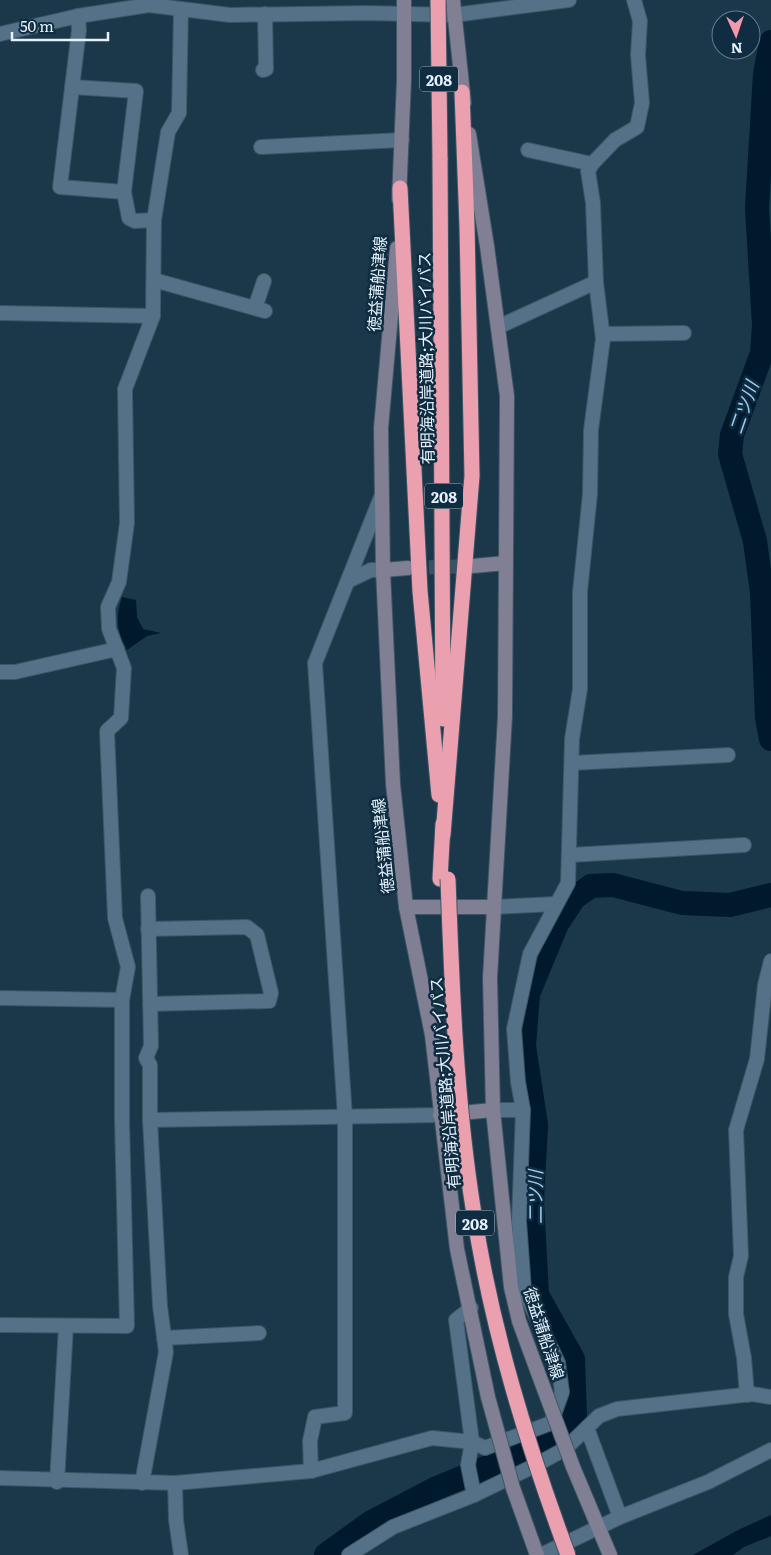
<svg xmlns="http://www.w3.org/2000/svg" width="771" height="1555" viewBox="0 0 771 1555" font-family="Literata,'Noto Sans JP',serif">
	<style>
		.water { fill: #00192c }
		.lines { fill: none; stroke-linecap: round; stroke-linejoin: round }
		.river { stroke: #00192c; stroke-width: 24 }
		.secondary-tunnel { stroke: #395365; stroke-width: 14; stroke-dasharray: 14 7; stroke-linecap: butt }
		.minor-casing { stroke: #3d5565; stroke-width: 16 }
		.tertiary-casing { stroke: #3d5565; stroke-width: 16 }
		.secondary-casing { stroke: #3d5565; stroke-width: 16 }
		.motorway-casing { stroke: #3d5565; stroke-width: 17 }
		.minor { stroke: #547187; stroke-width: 14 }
		.tertiary { stroke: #547187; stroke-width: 14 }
		.secondary { stroke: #817f93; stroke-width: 14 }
		.motorway { stroke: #eba0af; stroke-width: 15 }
		.secondary-bridge-casing { stroke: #3d5565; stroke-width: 16; stroke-linecap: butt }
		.motorway-bridge-casing { stroke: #3d5565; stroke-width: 17; stroke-linecap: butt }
		.secondary-bridge { stroke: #817f93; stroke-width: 14 }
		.motorway-bridge { stroke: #eba0af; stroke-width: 15 }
		.labels { text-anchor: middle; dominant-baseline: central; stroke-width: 5; stroke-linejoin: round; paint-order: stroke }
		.shield { fill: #102c40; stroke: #a5b7c4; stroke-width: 1 }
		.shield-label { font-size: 15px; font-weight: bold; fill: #e5f2fd }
		.street-label { font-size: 16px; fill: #e5f2fd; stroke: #102c40 }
		.water-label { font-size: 18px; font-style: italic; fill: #9fd0f6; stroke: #102c40 }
	</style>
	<rect width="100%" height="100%" fill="#1b374a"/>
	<g class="water">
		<path d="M122,597L136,600L137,617L143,629L161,633L147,636L127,650C117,630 115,619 122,597Z"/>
		<path d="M771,1515V1536L744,1547L733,1555H693L738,1530Z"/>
	</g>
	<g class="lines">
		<g class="river">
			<path d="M771,42L765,74L757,208L764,325L762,353L732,435L730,454L755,541L762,592L767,718L771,739"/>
			<path d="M326,1555L370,1523L437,1488L543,1444L575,1416L573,1359L537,1295L532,1202L536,1125L524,1046L528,994L557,924L574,898L591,886L613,885L682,903L730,905L771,895"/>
		</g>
		<path class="secondary-tunnel" d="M408,568L473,566"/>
		<g class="minor-casing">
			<g id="minor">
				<path d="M78,16L79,30L60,187L124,192"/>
				<path d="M0,34L78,16L149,5L230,15L366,13L454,15L569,0"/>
				<path d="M263,70L266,69L265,14"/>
				<path d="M72,87L136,91L124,192L129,218L135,221L154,220"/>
				<path d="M261,147L402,140"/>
				<path d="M528,150L592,164"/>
				<path d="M154,280L265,311"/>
				<path d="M255,308L264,281"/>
				<path d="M498,327L596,282"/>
				<path d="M603,334L684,333"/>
				<path d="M381,497L315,663L345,1117V1413L315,1417L310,1441L311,1471L432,1438L472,1442L485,1448L551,1423L562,1392L558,1363L524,1290L519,1221L523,1110L518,1082L514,1029L530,954L568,883L572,739L580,689V592L590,494L591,430L603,339L596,282L593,203L588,171L592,164L615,140L637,127L642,103L638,55L640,21L634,0"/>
				<path d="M350,580L371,570H383"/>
				<path d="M0,672H15L117,649"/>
				<path d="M572,763L728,755"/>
				<path d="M570,855L744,845"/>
				<path d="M494,907L556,904"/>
				<path d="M148,929L247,927L257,935L271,993L269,1001L150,1004"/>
				<path d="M0,998L122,1000"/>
				<path d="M493,1110H523"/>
				<path d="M150,1120L440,1115"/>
				<path d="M471,1308L456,1320L472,1442L468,1465L474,1495"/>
				<path d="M0,1325L127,1326L122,1121V1000L128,967L115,918L107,731L121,718L124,668L109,629L108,607L119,582L127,523L125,389L153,316L154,220L168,132L179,113L181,9"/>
				<path d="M164,1338L259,1333"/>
				<path d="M747,1395L744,1358L736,1314V1277L741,1256L736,1130L757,1059L765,985L771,961"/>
				<path d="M587,1428L620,1517"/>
				<path d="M0,1478L175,1483L311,1471"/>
				<path d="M57,1482L66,1326"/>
				<path d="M142,1483L166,1352L160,1306L150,1120V1065L146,1058L151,1046L148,896"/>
				<path d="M175,1483L176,1520L181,1555"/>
				<path d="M349,1555L393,1527L474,1495L532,1467L565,1449L599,1416L617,1409L752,1394L771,1397"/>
				<path d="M541,1555L620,1517L708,1482L771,1450"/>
			</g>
		</g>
		<g class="tertiary-casing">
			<path id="tertiary" d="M0,313L153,316"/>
		</g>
		<g class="secondary-casing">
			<g id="secondary">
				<path d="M453,0L464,103"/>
				<path d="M469,134L487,246L507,396L505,716L490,978L493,1110L511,1287L519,1321L537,1370"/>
				<path d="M399,199L404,80V0"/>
				<path d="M397,248L381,428L383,570L393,784L406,907L432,1035L457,1249L488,1397"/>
				<path d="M473,566L506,563"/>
				<path d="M383,570L408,568"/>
				<path d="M406,907H494"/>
				<path d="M440,1115L493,1110"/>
				<path d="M573,1467L610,1555"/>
				<path d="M513,1488L537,1555"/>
			</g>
		</g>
		<g class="motorway-casing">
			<g id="motorway">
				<path d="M440,158L443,719"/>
				<path d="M400,188L420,591L439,795"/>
				<path d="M443,835L472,476L467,226L462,92"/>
				<path d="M440,879L443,824"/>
			</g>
		</g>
		<use href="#minor" class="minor"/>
		<use href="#tertiary" class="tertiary"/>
		<use href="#secondary" class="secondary"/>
		<use href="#motorway" class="motorway"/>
		<g class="secondary-bridge-casing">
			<g id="secondary-bridge">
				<path d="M537,1370L573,1467"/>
				<path d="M488,1397L513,1488"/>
			</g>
		</g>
		<g class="motorway-bridge-casing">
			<g id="motorway-bridge">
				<path d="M438,0L440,158"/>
				<path d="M448,879C452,991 456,1103 474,1214C492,1331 527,1444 568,1555"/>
			</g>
		</g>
		<use href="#secondary-bridge" class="secondary-bridge"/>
		<use href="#motorway-bridge" class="motorway-bridge"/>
	</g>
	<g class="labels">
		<g class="shield">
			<rect x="420" y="66.5" width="38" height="25" rx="4"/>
			<rect x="425" y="483.5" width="38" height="25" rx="4"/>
			<rect x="456" y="1210.5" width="38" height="25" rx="4"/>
		</g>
		<g class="shield-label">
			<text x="439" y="79">208</text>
			<text x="444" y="496">208</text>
			<text x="475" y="1223">208</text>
		</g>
		<g class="street-label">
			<text transform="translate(376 284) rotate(-86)">徳益蒲船津線</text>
			<text transform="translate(425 358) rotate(-91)">有明海沿岸道路;大川バイパス</text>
			<text transform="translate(382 846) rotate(-96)">徳益蒲船津線</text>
			<text transform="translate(444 1083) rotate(-95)">有明海沿岸道路;大川バイパス</text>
			<text transform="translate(545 1333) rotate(72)">徳益蒲船津線</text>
		</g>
		<g class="water-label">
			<text transform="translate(743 407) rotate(-71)">二ツ川</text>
			<text transform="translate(534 1197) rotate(-90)">二ツ川</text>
		</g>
	</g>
	<g transform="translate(736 35) rotate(177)"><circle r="24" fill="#102c40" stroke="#657b8c"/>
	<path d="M0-4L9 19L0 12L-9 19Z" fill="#f29aad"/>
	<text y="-8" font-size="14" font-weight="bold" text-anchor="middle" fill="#e5f2fd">N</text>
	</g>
	<path d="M12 32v8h96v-8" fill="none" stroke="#e5f2fd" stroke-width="2.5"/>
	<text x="20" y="32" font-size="15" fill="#e5f2fd" stroke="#102c40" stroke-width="4" paint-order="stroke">50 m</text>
</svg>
